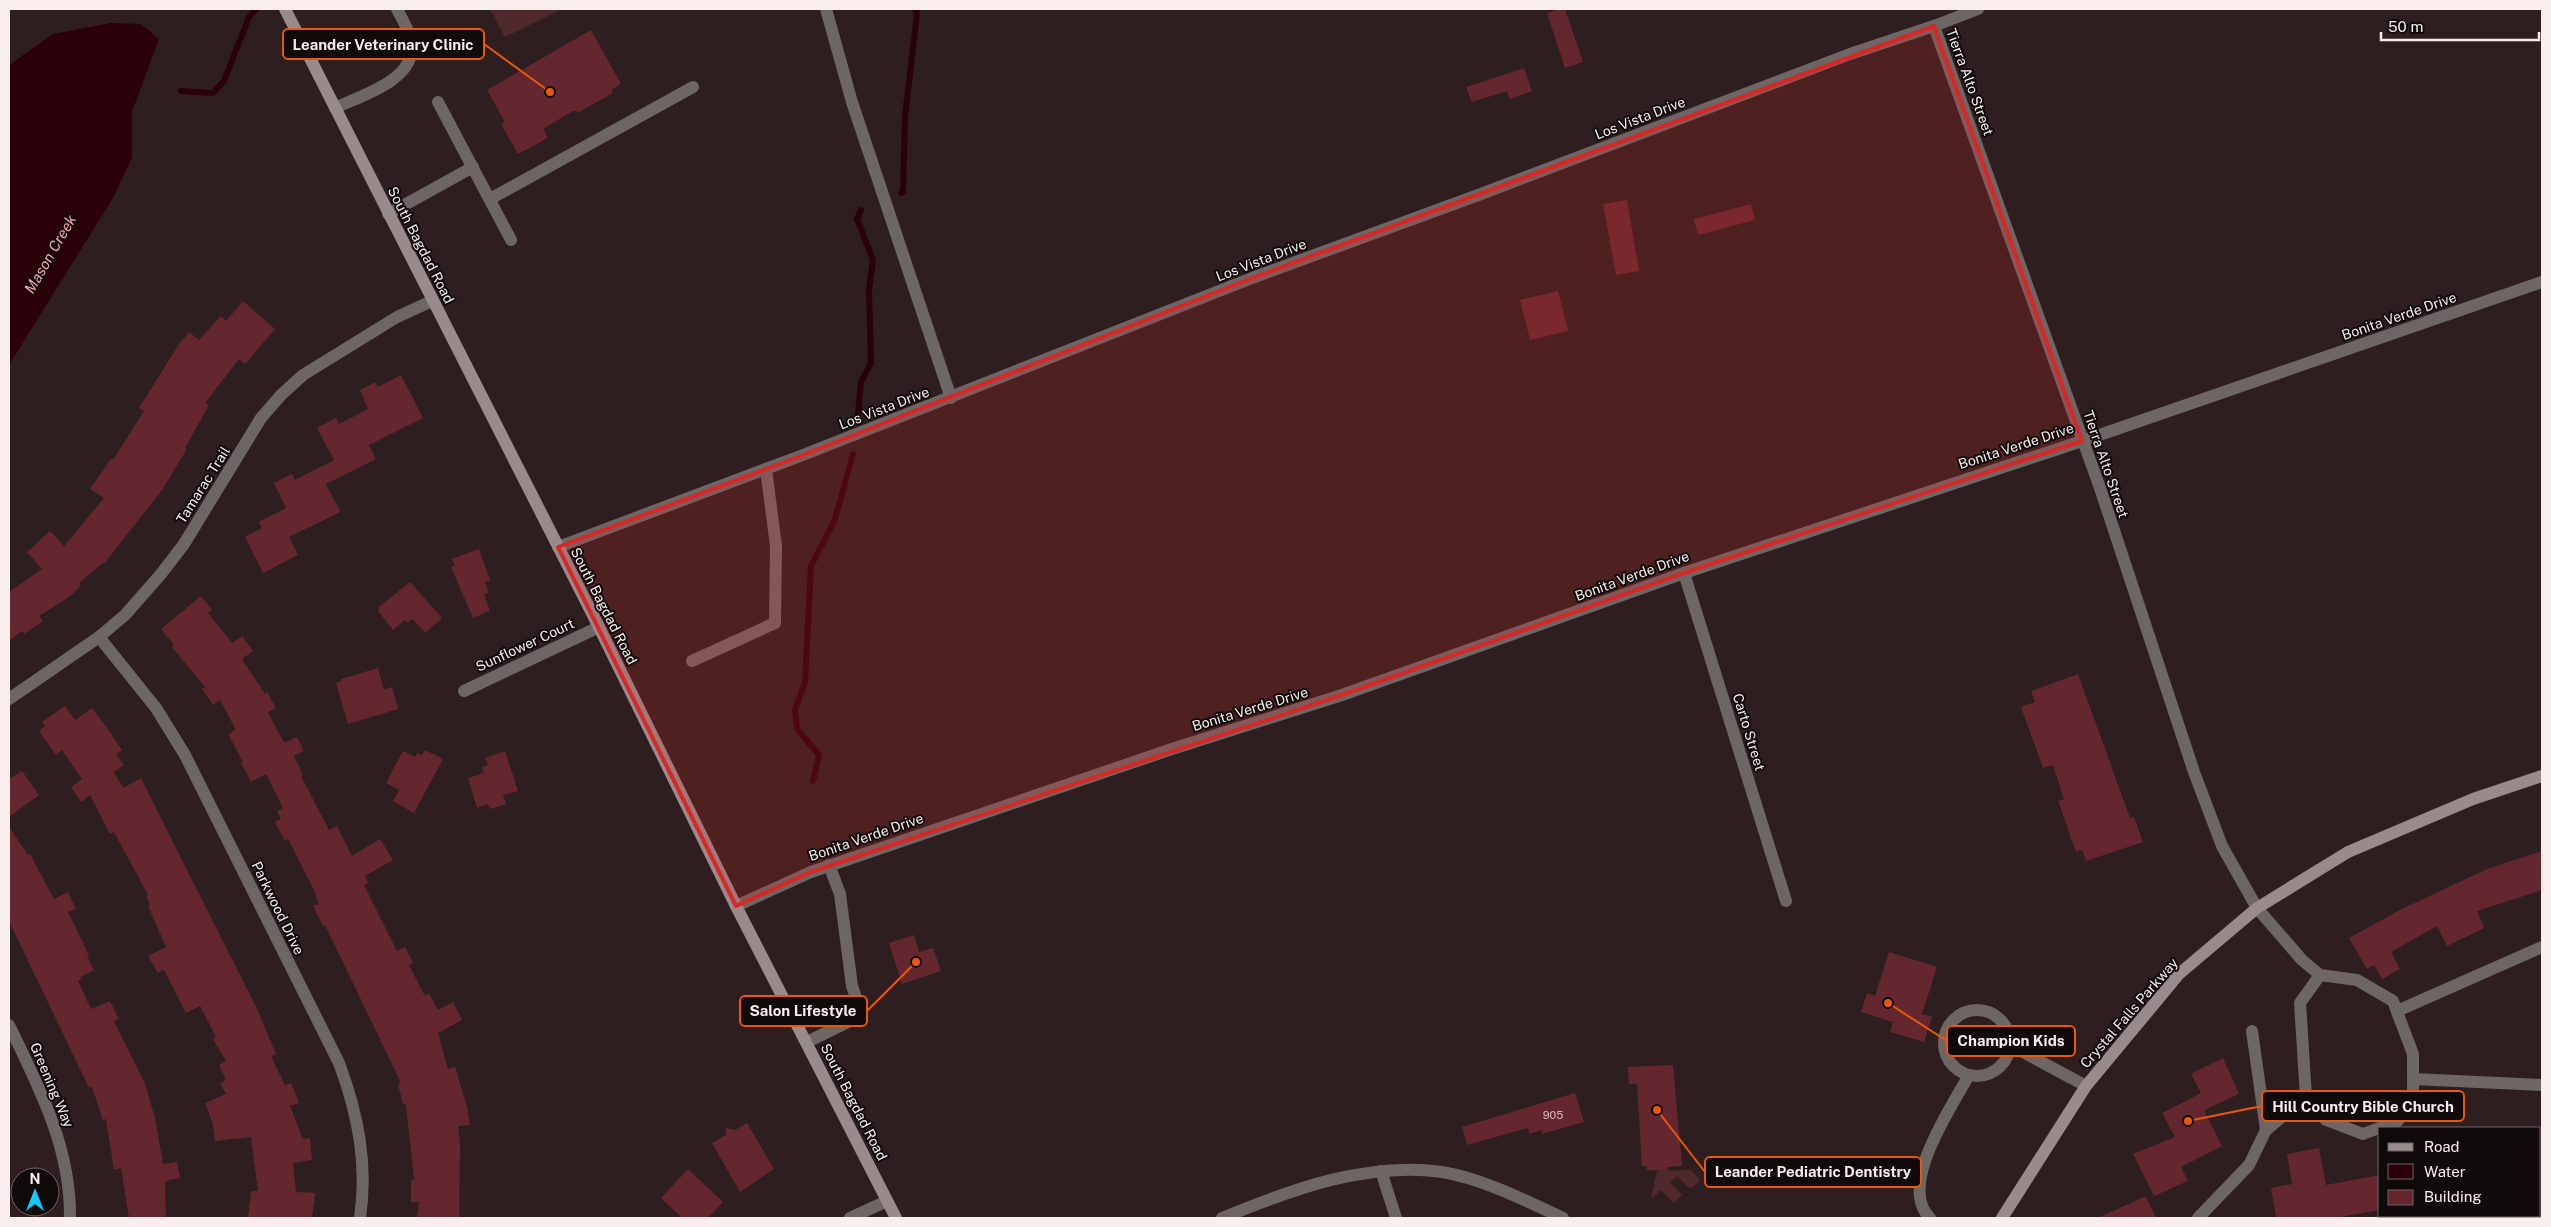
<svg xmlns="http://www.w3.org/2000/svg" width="2551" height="1227" viewBox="0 0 2551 1227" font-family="'Public Sans',sans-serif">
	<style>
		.green { fill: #50292e }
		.water { fill: #2a0109 }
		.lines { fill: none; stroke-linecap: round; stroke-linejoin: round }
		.stream { stroke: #2a0109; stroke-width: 6 }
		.building { fill: #642730 }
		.service { stroke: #6e6565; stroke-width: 12 }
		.minor { stroke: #6e6565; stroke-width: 12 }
		.secondary { stroke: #998a8b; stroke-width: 12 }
		.marked { fill: #d62828; fill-opacity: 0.2; stroke: #d62828; stroke-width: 4; stroke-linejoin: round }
		.labels { text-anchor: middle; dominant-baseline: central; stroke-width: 4; stroke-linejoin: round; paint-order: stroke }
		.number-label { font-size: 11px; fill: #d4bcbe }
		.street-label { font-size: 14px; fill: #f9eded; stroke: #110a0a }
		.water-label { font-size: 15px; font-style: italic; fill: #f5a6ad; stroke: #110a0a }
		.leader { fill: none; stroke: #e8590c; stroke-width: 2 }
		.callout-dot { fill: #e8590c; stroke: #110a0a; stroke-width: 2 }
		.callout { fill: #110a0a; stroke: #e8590c; stroke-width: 2 }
		.callout-label { font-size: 15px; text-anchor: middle; font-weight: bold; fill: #f9eded }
	</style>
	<rect width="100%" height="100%" fill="#2e1e1f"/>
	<g class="green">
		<path d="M490,9H562L505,37Z"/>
		<path d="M1691,1170L1700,1180L1692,1188L1688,1187L1677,1176L1670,1182L1682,1195L1674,1203L1661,1190L1651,1199L1657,1171Z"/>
	</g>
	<path class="water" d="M111,23L141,24L159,39L132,112V158L113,198L9,365V65L53,34Z"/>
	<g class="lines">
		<g class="stream">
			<path d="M181,91L213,93L224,81L249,17L256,9"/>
			<path d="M901,193L903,192L905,116L917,14L915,9"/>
			<path d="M858,413L861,382L871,363L869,290L873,260L857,219L861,210"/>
			<path d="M813,781L819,755L797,729L795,710L805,682L811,566L835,519L853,454"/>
		</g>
	</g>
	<g class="building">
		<path d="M1560,9H1565L1583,62L1565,68L1547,13Z"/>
		<path d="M591,30L621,84L611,90L613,93L579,112L573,111L543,129L548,138L518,154L501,124L505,122L487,90Z"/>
		<path d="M1524,68L1532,91L1510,99L1507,91L1472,102L1466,87Z"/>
		<path d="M1627,200L1639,271L1616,275L1603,204Z"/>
		<path d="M1751,204L1755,220L1698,235L1694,219Z"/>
		<path d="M1558,291L1568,331L1530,340L1520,300Z"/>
		<path d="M243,301L275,329L245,364L239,359L205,403L209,405L185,448L187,449L162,490L104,564L103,563L79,583L81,586L69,597L39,616L43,621L24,634L22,631L9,641V592L42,569L27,552L50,531L64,546L104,498L90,489L111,459L113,460L144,411L139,408L179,344L189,332L199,340L221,316L226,321Z"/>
		<path d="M401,375L423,418L369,445L376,459L326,484L340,511L338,513L289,537L298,555L263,573L245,537L262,528L259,522L286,508L274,483L292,474L295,480L334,460L317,428L336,418L339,424L368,409L360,390L375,382L378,387Z"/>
		<path d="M479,549L490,580L485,582L489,593L484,594L490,611L473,618L451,567L455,566L452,559Z"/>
		<path d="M410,582L442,618L425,633L413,619L407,623L405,620L393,630L378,611L379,607Z"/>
		<path d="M201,596L212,610L208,613L232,643L242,636L253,651L242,659L265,694L267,692L276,708L268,712L283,741L286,742L297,737L304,751L294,756L303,775L301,776L329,830L337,826L352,856L380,839L393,860L365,876L368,883L364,885L397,951L405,947L413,963L409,965L425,996L429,993L438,1010L453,1002L462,1020L438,1033L448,1069L455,1067L467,1107L470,1125L458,1126L460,1145L459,1218H417L419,1202H411V1180H414L406,1104H403L398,1084L401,1083L325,925L323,926L313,906L319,904L313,888L288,839L285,841L275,822L281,819L277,811L283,808L266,774L251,782L241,763L243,762L228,734L236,730L220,700L213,705L202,689L205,687L172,647L174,645L161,629Z"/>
		<path d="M378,668L384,690L392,687L398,709L348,724L336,683L341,681V679Z"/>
		<path d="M2078,674L2130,818L2134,817L2143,842L2086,861L2082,850L2076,852L2058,801L2064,799L2053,765L2043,768L2021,707L2035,702L2031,691Z"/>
		<path d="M65,706L75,720L92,708L110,732L122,750L116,754L124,765L114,772L123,788L141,778L258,1011L276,1054L271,1056L285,1085L291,1083L299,1103L290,1106L303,1139L310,1138L312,1160L293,1163L296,1192L315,1193L312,1217L248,1218L251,1191H258L251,1137L215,1141L213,1124L205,1103L226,1094L220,1083L226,1080L219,1065L226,1061L213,1039L216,1037L200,1006L186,1013L164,970L158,973L148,956L166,947L148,906L150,905L146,896L148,895L114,832L110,834L90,795L81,802L71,787L82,779L62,750L56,755L39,731L45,726L42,722Z"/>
		<path d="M425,750L443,759L414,813L393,801L399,790L386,783L403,751L415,757L417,753L422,755Z"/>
		<path d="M505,751L518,791L503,795L506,804L490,809L488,804L477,808L468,778L484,773L482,767L488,765L485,758Z"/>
		<path d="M22,771L39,795L9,817V779Z"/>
		<path d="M9,827L28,855L30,854L54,899L68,892L76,909L68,912L89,955L87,956L94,970L80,977L81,979L78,981L91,1009L110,1001L119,1019L114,1021L145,1084L155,1118L163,1164L177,1162L180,1178L165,1181L166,1218H129L121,1168L114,1170L106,1119L103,1120L92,1087L89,1088L9,921Z"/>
		<path d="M2542,851V890L2477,911L2484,928L2447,946L2437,926L2391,952L2400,969L2382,979L2374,965L2367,969L2349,938L2402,909L2487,869Z"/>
		<path d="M914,935L919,952L933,948L941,971L902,984L889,943Z"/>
		<path d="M1889,952L1937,967L1922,1014L1932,1017L1924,1042L1890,1032L1893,1022L1861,1012L1867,993L1875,996Z"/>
		<path d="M2223,1058L2239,1094L2204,1110L2222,1146L2181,1167L2188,1181L2154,1196L2133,1154L2175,1137L2162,1113L2201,1093L2191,1074Z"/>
		<path d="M1673,1065L1682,1166L1667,1167L1668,1171L1647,1170V1166H1642L1637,1084H1629L1628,1067Z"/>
		<path d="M1575,1093L1584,1122L1542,1134V1130L1529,1134L1528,1128L1467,1145L1462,1127Z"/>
		<path d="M747,1123L774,1169L740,1192L712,1143L726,1135V1128L735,1130Z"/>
		<path d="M2319,1148L2326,1185L2380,1175V1210L2335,1218H2276L2271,1188L2292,1184L2287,1154Z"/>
		<path d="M688,1169L723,1202L708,1218H682L661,1198Z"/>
		<path d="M2146,1196L2156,1218H2098Z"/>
	</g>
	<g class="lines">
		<g class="service">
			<path d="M826,9L852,102L951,398"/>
			<path d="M438,102L511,240"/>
			<path d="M335,108C360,96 410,82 412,49C412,35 403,21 397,9"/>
			<path d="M490,199L693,87"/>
			<path d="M388,214L473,167"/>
			<path d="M692,661L775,623L776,546L766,469"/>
			<path d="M2257,908L2302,960L2320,975L2357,980L2393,1001L2413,1054V1093L2398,1121L2363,1134L2326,1120L2306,1097L2300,1003L2320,975"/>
			<circle cx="1977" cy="1043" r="33"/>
			<path d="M2397,1011L2542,947"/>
			<path d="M2252,1031L2266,1130"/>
			<path d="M807,1042L862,1015L852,986L840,894L829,865"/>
			<path d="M2010,1045L2086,1086"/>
			<path d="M2413,1079L2542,1085"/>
			<path d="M1381,1171L1396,1218"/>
			<path d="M1930,1218C1897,1186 1951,1108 1969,1075"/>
			<path d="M2198,1218L2249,1165L2266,1130L2306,1097"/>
		</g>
		<g class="minor">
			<path d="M1934,26L2100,488L2194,772L2222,846L2257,908"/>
			<path d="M558,547L803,455L1252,278L1481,194L1850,54L1934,26L1978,9"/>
			<path d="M1684,573L1786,901"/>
			<path d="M99,637L156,708L185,755L339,1063C358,1114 368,1164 360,1218"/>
			<path d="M464,691L599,627"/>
			<path d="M9,699L99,637L125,615L161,574L184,544L261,418L281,395L303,375L397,317L432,301"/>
			<path d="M736,906L811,872L1172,749L1342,695L1684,573L2082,441L2542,282"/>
			<path d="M9,1025C39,1087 71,1148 70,1218"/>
			<path d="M850,1218L887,1201"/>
			<path d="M1222,1218C1290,1190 1367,1161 1442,1172C1484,1179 1524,1200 1563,1218"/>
		</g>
		<g class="secondary">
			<path d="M285,9L599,627L736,906L896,1218"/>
			<path d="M2002,1218L2086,1086L2179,974L2257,908L2348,852L2473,799L2542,776"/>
		</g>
	</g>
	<path class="marked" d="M1934,26L2082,441L1684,573L1342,695L811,872L736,906L558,547L803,455L1252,278Z"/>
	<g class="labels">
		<g class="number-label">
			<text x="1553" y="1115">905</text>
		</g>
		<g class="street-label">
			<text transform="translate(1970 82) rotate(70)">Tierra Alto Street</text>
			<text transform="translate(1640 118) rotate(-21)">Los Vista Drive</text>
			<text transform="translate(421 245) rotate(63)">South Bagdad Road</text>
			<text transform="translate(1261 260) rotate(-21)">Los Vista Drive</text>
			<text transform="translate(2399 316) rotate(-19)">Bonita Verde Drive</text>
			<text transform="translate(884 408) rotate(-21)">Los Vista Drive</text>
			<text transform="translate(2016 446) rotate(-18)">Bonita Verde Drive</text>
			<text transform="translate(2106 464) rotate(71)">Tierra Alto Street</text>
			<text transform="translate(203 485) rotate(-58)">Tamarac Trail</text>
			<text transform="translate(1632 576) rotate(-20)">Bonita Verde Drive</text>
			<text transform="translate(604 606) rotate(63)">South Bagdad Road</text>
			<text transform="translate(525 645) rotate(-25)">Sunflower Court</text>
			<text transform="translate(1250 709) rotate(-17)">Bonita Verde Drive</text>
			<text transform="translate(1749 732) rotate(73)">Carto Street</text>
			<text transform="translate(866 837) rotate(-19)">Bonita Verde Drive</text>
			<text transform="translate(278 908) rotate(64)">Parkwood Drive</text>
			<text transform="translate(2129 1013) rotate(-49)">Crystal Falls Parkway</text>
			<text transform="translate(52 1085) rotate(67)">Greening Way</text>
			<text transform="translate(854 1102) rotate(63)">South Bagdad Road</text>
		</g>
		<g class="water-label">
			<text transform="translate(50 254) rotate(-60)">Mason Creek</text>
		</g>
	</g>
	<path class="leader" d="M550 92L484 44M916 962L867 1011M1888 1003L1947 1041M2188 1121L2262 1106M1657 1110L1705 1172"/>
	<g class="callout-dot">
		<circle cx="550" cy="92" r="5"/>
		<circle cx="916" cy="962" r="5"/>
		<circle cx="1888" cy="1003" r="5"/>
		<circle cx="2188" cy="1121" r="5"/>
		<circle cx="1657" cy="1110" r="5"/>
	</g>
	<g class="callout">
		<rect x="283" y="29" width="201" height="30" rx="5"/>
		<rect x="740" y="996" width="127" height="30" rx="5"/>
		<rect x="1947" y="1026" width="128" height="30" rx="5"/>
		<rect x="2262" y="1091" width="202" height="30" rx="5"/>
		<rect x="1705" y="1157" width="216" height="30" rx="5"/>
	</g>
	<g class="callout-label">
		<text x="383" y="50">Leander Veterinary Clinic</text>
		<text x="803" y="1016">Salon Lifestyle</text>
		<text x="2011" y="1046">Champion Kids</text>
		<text x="2363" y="1112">Hill Country Bible Church</text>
		<text x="1813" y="1177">Leander Pediatric Dentistry</text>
	</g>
	<rect width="2551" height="1227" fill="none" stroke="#f9eded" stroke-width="20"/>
	<rect x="2378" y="1127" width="162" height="90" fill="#110a0a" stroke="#6e6565"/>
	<rect x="2388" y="1143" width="25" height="8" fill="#998a8b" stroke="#6e6565"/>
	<text x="2424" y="1152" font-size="15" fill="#f9eded">Road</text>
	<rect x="2388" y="1164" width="25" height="15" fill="#2a0109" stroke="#6e6565"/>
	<text x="2424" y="1177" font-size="15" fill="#f9eded">Water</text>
	<rect x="2388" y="1190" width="25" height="15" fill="#642730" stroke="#6e6565"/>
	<text x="2424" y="1202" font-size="15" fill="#f9eded">Building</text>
	<g transform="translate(35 1192)"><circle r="24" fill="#110a0a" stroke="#6e6565"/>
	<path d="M0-4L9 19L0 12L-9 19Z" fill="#11cafb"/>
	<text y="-8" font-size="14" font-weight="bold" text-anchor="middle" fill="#f9eded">N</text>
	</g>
	<path d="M2381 32v8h158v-8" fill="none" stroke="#f9eded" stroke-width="2.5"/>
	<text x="2388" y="32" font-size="15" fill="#f9eded" stroke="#110a0a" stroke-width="4" paint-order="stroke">50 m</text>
</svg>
